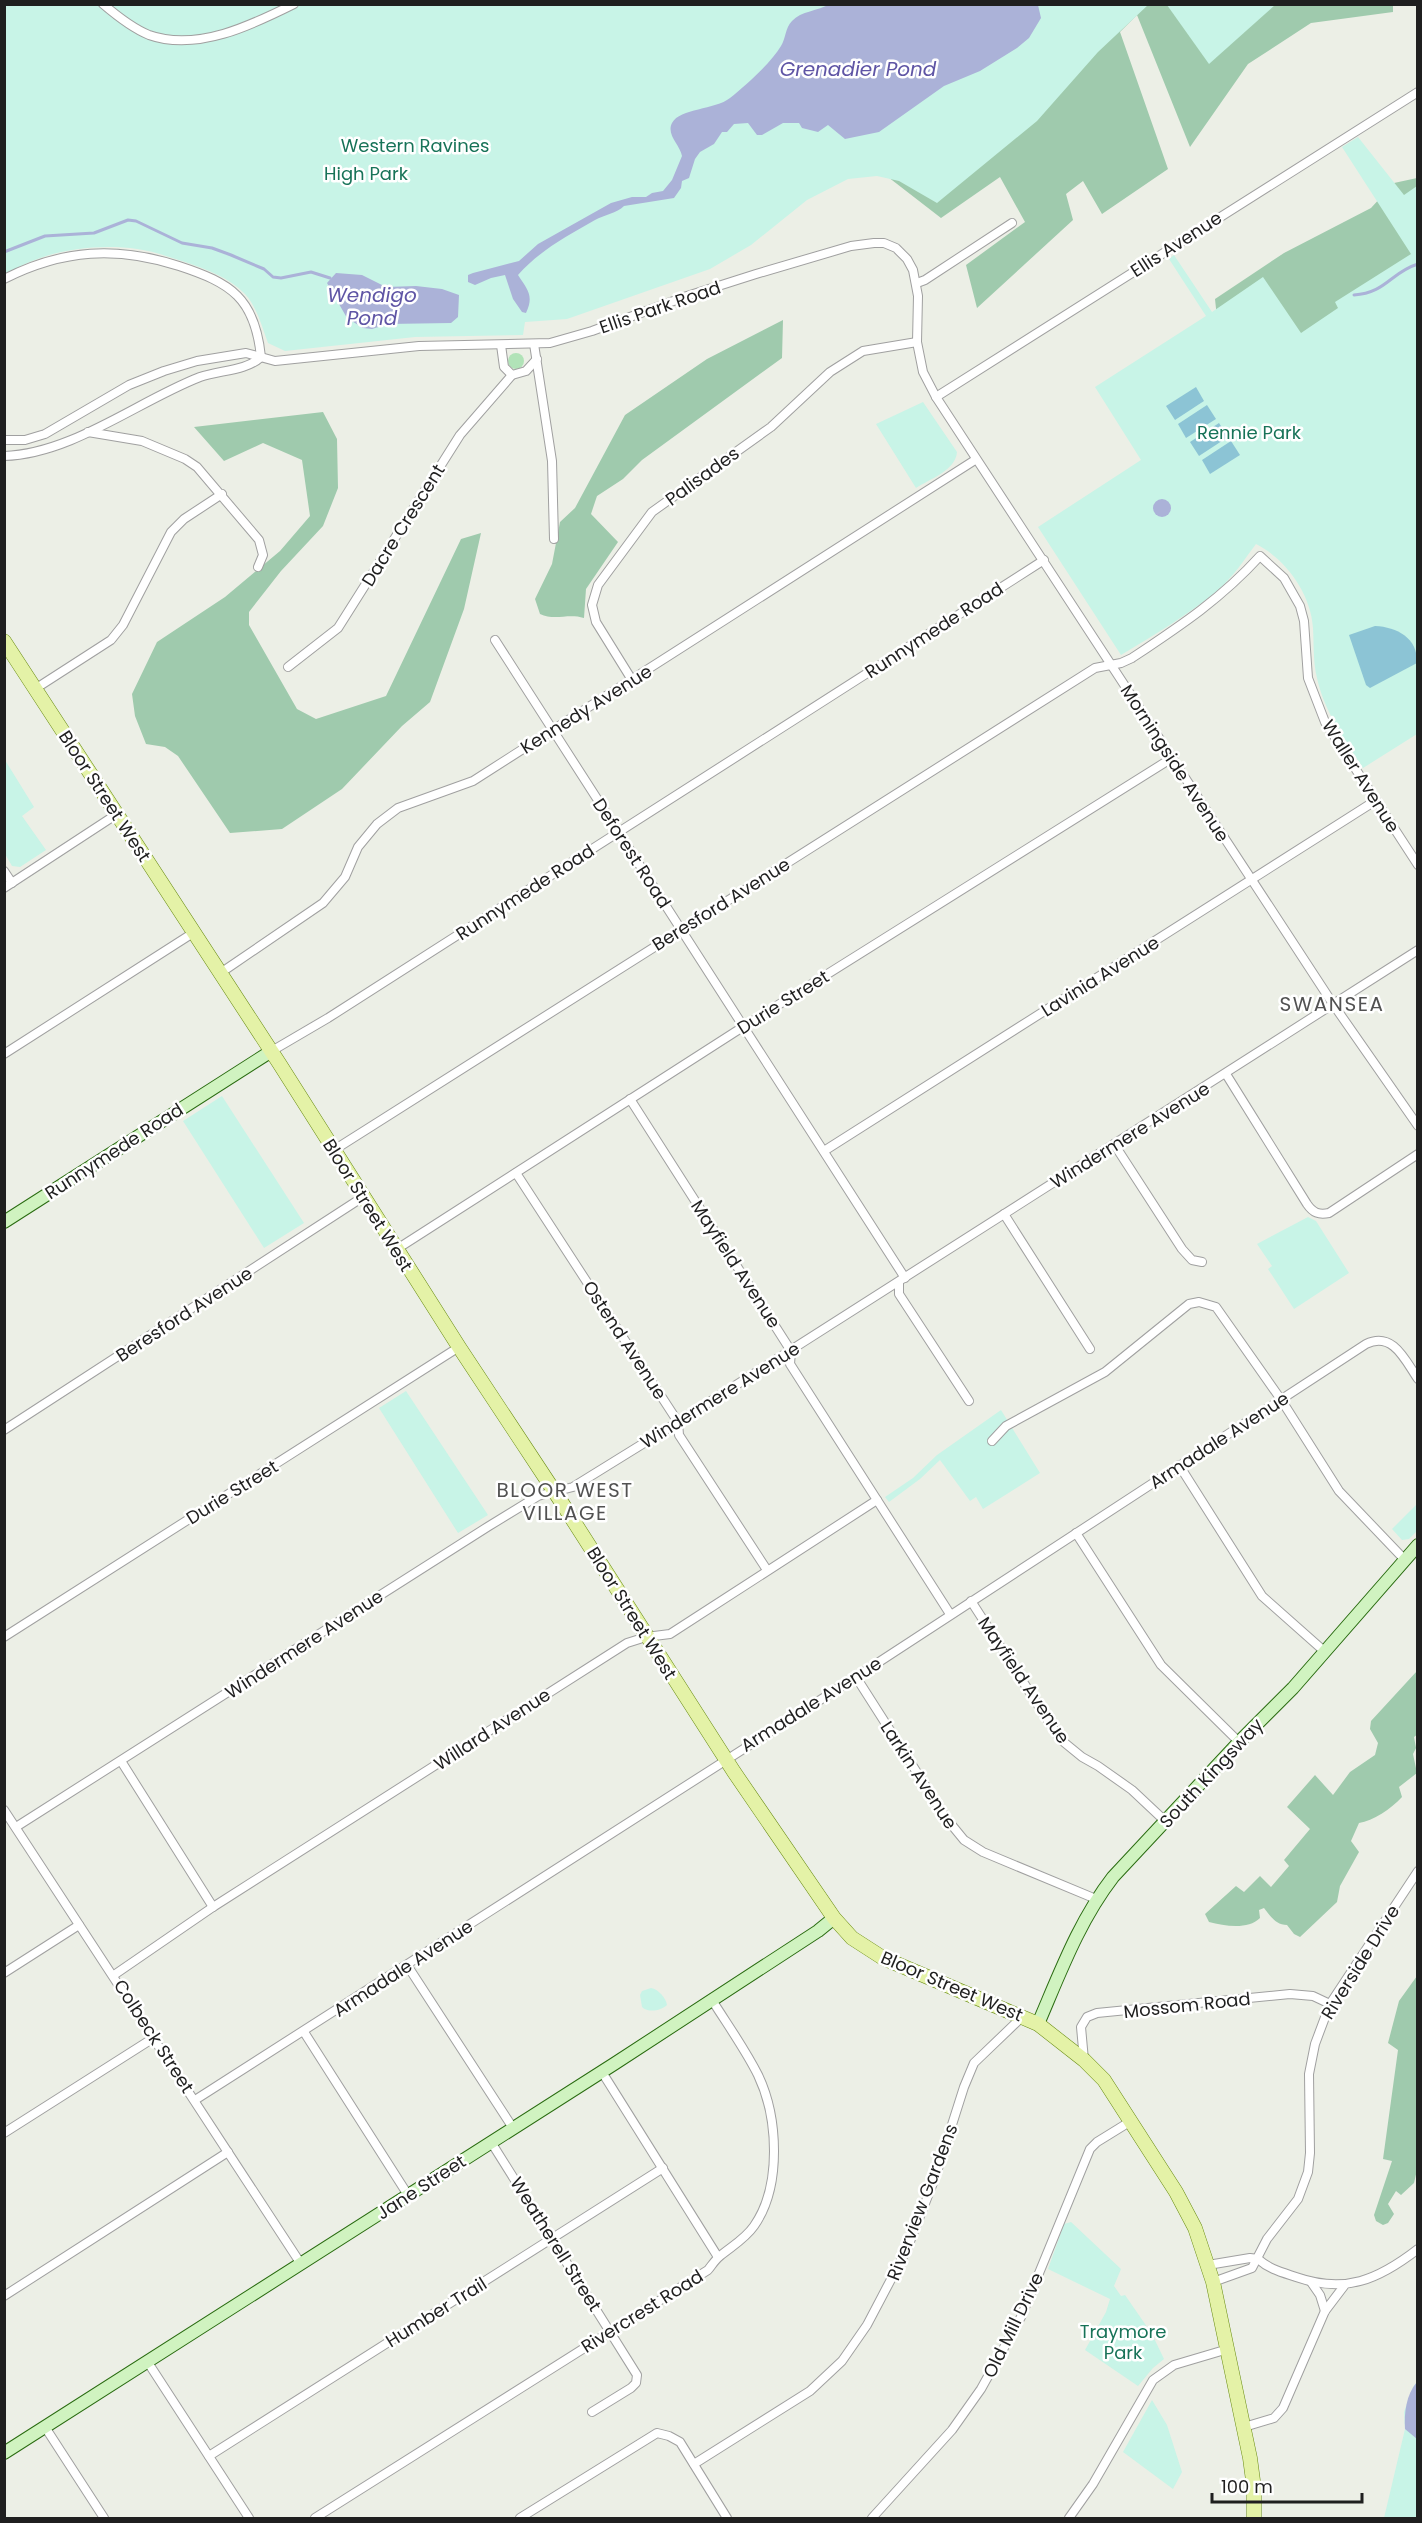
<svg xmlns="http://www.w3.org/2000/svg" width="1422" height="2523" viewBox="0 0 1422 2523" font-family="Poppins,sans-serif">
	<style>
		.grass { fill: #b1e3b8 }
		.forest { fill: #9fcaad }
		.park { fill: #c8f4e7 }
		.pitch { fill: #8cc4d5 }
		.water { fill: #abb2d8 }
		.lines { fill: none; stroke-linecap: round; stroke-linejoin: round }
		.stream { stroke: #abb2d8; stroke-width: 3 }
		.street-casing { stroke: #a0a0a0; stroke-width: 10 }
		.secondary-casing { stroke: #296b10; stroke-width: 14 }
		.primary-casing { stroke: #668a0f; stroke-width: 15 }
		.street { stroke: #fff; stroke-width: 8 }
		.secondary { stroke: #d0f3c0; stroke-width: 12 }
		.primary { stroke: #e4f2a7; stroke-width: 14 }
		.labels { text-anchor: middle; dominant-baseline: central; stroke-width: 5; stroke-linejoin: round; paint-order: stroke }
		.park-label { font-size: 18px; fill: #177358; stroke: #fff }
		.street-label { font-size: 18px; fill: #1f1f1f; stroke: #fff }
		.water-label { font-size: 20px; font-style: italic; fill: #5f55a5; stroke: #fff }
		.neighbourhood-label { font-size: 20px; letter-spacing: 1.5px; fill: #525252; stroke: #fff }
	</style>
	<rect width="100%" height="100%" fill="#ecefe6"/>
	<circle class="grass" cx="516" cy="361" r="8"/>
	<g class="forest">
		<path d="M1063,5H1393V12L1311,23L1248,64L1190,147L1137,15L1120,32L1168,169L1102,214L1083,181L1066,194L1073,220L977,308L966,265L1025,222L1000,177L941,218L879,170Z"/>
		<path d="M1417,178V412L1219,337L1215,299L1284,253L1371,208L1394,183Z"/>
		<path d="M783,320L782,358L642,460L623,479L597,496L591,514L618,542L586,589L584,618C568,613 555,621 540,614L535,599L552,564L560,522L575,508L625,415L707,359Z"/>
		<path d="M323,412L337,439L338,488L323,526L281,571L249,612V625L297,709L316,719L386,696L461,539L481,533L464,609L430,702L402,726L342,789L282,829L230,833L178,756L165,747L146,744L135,716L132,694L157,642L225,597L280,551L310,516L302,460L263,443L224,461L194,427Z"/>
		<path d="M1417,1671L1418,1734L1414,1737L1416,1748L1413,1754L1417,1773L1399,1787L1402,1797C1391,1809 1373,1821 1359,1823L1351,1841L1359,1852L1340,1886L1337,1902L1300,1937L1294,1934L1287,1925C1276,1925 1270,1916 1264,1908L1259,1910L1260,1918C1248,1930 1225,1926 1209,1922L1205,1914L1236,1886L1244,1892L1260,1876L1271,1887L1289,1866L1284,1860L1310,1829L1287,1807L1315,1775L1333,1795L1350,1772L1375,1755L1378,1743L1370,1729L1371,1721Z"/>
		<path d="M1417,1976V2170L1414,2183L1401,2195L1396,2191L1388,2204L1394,2214L1388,2223L1383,2225L1376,2221L1374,2215L1392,2161L1383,2159L1398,2050L1388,2043L1399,2001Z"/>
	</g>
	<g class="park">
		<path d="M5,5H1148L1098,52L1037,121L937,203L899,181L877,176L848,179L807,200L751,245L710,269L567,319L525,322L523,335L415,337L285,351L268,343C262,327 257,307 245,294C228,277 208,270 185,262C169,257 153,251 137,249C93,243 41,251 5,275Z"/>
		<path d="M1167,5H1275L1209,64Z"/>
		<path d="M1358,137L1404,195L1417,186V734L1363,768C1345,740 1324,711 1317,678C1313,662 1314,645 1313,628C1311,594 1286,559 1256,544C1244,560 1233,577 1218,590C1188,615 1154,635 1121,655L1038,527L1141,460L1095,387L1206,316L1169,259L1174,255L1212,312L1263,277L1301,333L1338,308L1335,302L1411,254L1342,147Z"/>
		<path d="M923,402L957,452C956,470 930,479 916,488L876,424Z"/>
		<path d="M5,760L34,807L22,816L46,850L20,867L12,866L5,854Z"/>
		<path d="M222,1096L304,1223L264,1248L183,1121Z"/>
		<path d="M1308,1217L1316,1221L1349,1273L1294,1309L1268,1269L1272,1266L1257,1244Z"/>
		<path d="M406,1391L488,1515L458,1533L379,1408Z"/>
		<path d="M1001,1410L1040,1473L983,1509L976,1497L970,1501L940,1460L920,1479L889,1502L885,1497L913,1478L937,1455Z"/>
		<path d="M1417,1504V1531L1409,1539L1402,1540L1392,1529Z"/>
		<path d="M651,1988C658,1989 666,1998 667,2005C661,2011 648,2013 642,2007L640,1995L642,1991Z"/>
		<path d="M1071,2222L1121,2269L1114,2286L1121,2296L1125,2295L1152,2334L1164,2359L1153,2368L1138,2386L1085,2350L1106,2312L1110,2299L1048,2269L1064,2224Z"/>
		<path d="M1417,2382V2518H1384L1405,2429L1404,2412L1413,2387Z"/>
		<path d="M1152,2400L1167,2425L1182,2472L1173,2489L1123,2452Z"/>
	</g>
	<g class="pitch">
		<path d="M1196,387L1204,401L1175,420L1166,406Z"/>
		<path d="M1207,405L1216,419L1186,438L1178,424Z"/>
		<path d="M1219,423L1228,437L1199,456L1190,442Z"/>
		<path d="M1231,441L1240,455L1210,474L1202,460Z"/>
		<path d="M1375,626C1397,627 1418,638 1417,663L1370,688L1366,685L1349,635Z"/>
	</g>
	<g class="water">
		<path d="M830,4L1038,5L1041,18L1029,38L1017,48L980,71L944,86L879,132L845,139L828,125L818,132L802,128L799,123H783L762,135H757L748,123L734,124L727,132H722L714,144L700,152L695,159L689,178L682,181L681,188L674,198L624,206C617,213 604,215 595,220C567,236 539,251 518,275C528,290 534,296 526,313L522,312L513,299L505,275L491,278L475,285L468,282V275L473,273L519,261L538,244L611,203L632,197H646L652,193L663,191L672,180L682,156C680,145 666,135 672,123C680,108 715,110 730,98C746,85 770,64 781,46C786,38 785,28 792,21C801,11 818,11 830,4Z"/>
		<path d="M336,273L362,275L386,287L416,286L442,289L459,295L458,317L451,323L388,324L372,329L363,328L347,318L327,283Z"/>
		<circle cx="1162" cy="508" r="9"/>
		<path d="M1417,2382V2439L1405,2429C1404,2413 1406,2395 1417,2382Z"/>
	</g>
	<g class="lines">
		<g class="stream">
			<path d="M4,252L45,236L94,233L128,220L136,221L182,243L212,248L231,255L264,269L273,277L281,278L311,272L330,278"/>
			<path d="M1354,295C1386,293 1391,272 1418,264"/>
		</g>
		<g class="street-casing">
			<g id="street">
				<path d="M103,4C117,16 132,28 149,35C197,52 252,25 294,4"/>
				<path d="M4,279C63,249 117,246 179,266C231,283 255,298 261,357"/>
				<path d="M917,283L925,280L1012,223"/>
				<path d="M534,344L552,461L554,539"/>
				<path d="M501,345L504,367L512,375L526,371L537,359"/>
				<path d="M936,397L1418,92"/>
				<path d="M88,432L142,441L185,459L197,467L259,540L263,555L258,567"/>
				<path d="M4,440H25L45,434L129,385L164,371L197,361L246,353L275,361L419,346L550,343L592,331L687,296L756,274L851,246L874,243H884L896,248L907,259L913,270L918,296L917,342L923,372L936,397L1333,1004L1418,1126"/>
				<path d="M4,456C72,454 138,401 200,377C220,370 246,371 261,357"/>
				<path d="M495,640L905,1278"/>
				<path d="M288,667L338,628L460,435L512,375"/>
				<path d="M632,680L596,622L592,605L598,585L652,512L771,427L830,372L863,351L917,342"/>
				<path d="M35,689L111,640L123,625L171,532L184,519L222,494"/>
				<path d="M4,871L12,883"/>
				<path d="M4,888L117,814"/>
				<path d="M219,974L323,903L345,877L358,847L377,824L398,808L473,781L975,460"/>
				<path d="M270,1052L328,1018L1044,560"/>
				<path d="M4,1054L193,933"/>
				<path d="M1226,1074L1307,1204C1313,1213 1319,1215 1329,1213L1418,1154"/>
				<path d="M630,1099L784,1340L791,1351L790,1364L950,1614"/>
				<path d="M1114,1144L1182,1249L1192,1260L1202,1262"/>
				<path d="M334,1150L1095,668L1121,663L1132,658C1180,626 1221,599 1260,556L1284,578L1300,606L1304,621L1308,678L1325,722L1418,865"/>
				<path d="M824,1151L1375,801"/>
				<path d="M516,1173L663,1399L678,1422L679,1435L767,1570"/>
				<path d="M1004,1214L1090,1349"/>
				<path d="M397,1249L735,1032L1172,758"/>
				<path d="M899,1282V1294L969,1401"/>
				<path d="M4,1430L363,1197"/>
				<path d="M992,1441L1006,1426L1105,1372L1189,1304L1199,1302L1216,1307L1282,1401L1339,1491L1404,1559"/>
				<path d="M1179,1465L1262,1596L1324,1651"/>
				<path d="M1076,1533L1161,1665L1239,1742"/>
				<path d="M971,1601L1060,1739L1082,1757L1098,1766L1132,1790L1165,1821"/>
				<path d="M4,1637L459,1347"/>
				<path d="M856,1677L946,1818L964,1840L983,1852L1096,1899"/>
				<path d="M121,1761L213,1907"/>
				<path d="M4,1810L301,2264"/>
				<path d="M16,1827L489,1526L538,1496L573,1487L678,1422L1418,950"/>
				<path d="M407,1965L513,2128"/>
				<path d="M4,1973L79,1925"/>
				<path d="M114,1975L213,1907L627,1643L646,1637L670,1634L877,1500"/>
				<path d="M304,2032L408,2195"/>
				<path d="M1084,2060L1081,2027L1087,2017L1097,2013L1290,1994L1313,1996L1330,2004"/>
				<path d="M602,2072L718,2257"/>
				<path d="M195,2100L856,1677L1366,1344C1393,1331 1405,1360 1418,1379"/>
				<path d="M4,2133L155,2037"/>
				<path d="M491,2142L637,2375L636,2383L631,2388L592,2412"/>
				<path d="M1258,2259C1269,2269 1281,2272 1296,2277C1345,2294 1378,2280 1418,2249"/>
				<path d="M1208,2265L1250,2258L1258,2259"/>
				<path d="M1213,2282L1252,2268L1267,2239L1298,2199L1308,2172L1310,2153L1309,2074L1315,2044L1330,2004L1418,1871"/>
				<path d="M1311,2282L1320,2295L1325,2311"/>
				<path d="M4,2296L228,2152"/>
				<path d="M147,2361L249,2518"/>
				<path d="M45,2427L104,2518"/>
				<path d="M1244,2427L1274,2418L1283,2408L1325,2311L1344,2286"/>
				<path d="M209,2456L663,2168"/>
				<path d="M694,2464L810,2391L842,2361L867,2325L907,2249L935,2178L964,2087L974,2063L1022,2017"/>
				<path d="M315,2518L708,2270C712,2265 715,2260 720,2256C732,2246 745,2239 754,2226C782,2186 778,2117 758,2075C745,2049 727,2024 712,2000"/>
				<path d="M520,2518L657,2433L669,2436L680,2442L727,2518"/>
				<path d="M872,2518L952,2430L981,2389L1021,2317L1090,2149L1097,2142L1131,2121"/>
				<path d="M1069,2518L1093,2484L1153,2380L1174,2365L1228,2349"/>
			</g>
		</g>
		<g class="secondary-casing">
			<g id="secondary">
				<path d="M4,1222L270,1052"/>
				<path d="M1038,2024C1060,1973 1079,1921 1113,1877L1239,1742L1293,1688L1418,1545"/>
				<path d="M4,2453L614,2064L818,1931L834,1918"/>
			</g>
		</g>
		<g class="primary-casing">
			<path id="primary" d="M4,641L279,1063L459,1347L562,1503L734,1772L834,1918L852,1938L883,1958L1038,2024L1084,2060L1104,2080L1176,2192L1195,2228L1213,2282L1250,2458L1254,2488V2518"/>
		</g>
		<use href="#street" class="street"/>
		<use href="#secondary" class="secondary"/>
		<use href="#primary" class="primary"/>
	</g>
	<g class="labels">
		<g class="park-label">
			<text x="415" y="145">Western Ravines</text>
			<text x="366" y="173">High Park</text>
			<text x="1249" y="432">Rennie Park</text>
			<text x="1123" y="2331">Traymore<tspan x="1123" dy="21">Park</tspan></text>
		</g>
		<g class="street-label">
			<text transform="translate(1176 244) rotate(-33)">Ellis Avenue</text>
			<text transform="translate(660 307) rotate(-19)">Ellis Park Road</text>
			<text transform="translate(702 476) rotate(-36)">Palisades</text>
			<text transform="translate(403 525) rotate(-58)">Dacre Crescent</text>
			<text transform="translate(934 630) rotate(-33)">Runnymede Road</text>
			<text transform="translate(586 709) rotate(-32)">Kennedy Avenue</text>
			<text transform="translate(1175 763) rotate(57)">Morningside Avenue</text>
			<text transform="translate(1361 776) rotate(58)">Waller Avenue</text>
			<text transform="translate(105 796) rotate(57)">Bloor Street West</text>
			<text transform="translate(632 853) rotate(57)">Deforest Road</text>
			<text transform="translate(525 892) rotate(-33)">Runnymede Road</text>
			<text transform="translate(721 904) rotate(-32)">Beresford Avenue</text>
			<text transform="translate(1100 976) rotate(-32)">Lavinia Avenue</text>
			<text transform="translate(783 1002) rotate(-32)">Durie Street</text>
			<text transform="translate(1130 1135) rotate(-32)">Windermere Avenue</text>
			<text transform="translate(114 1151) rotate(-33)">Runnymede Road</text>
			<text transform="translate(368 1205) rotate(58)">Bloor Street West</text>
			<text transform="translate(736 1264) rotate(57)">Mayfield Avenue</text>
			<text transform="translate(184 1314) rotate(-33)">Beresford Avenue</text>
			<text transform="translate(625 1340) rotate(57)">Ostend Avenue</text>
			<text transform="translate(720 1395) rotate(-32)">Windermere Avenue</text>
			<text transform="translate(1219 1440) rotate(-33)">Armadale Avenue</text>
			<text transform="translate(232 1492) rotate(-32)">Durie Street</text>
			<text transform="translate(632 1613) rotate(58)">Bloor Street West</text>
			<text transform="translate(304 1644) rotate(-33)">Windermere Avenue</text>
			<text transform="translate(1024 1680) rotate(56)">Mayfield Avenue</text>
			<text transform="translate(811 1704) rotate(-32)">Armadale Avenue</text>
			<text transform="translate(492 1729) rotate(-33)">Willard Avenue</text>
			<text transform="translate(1211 1773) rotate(-47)">South Kingsway</text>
			<text transform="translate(919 1775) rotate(57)">Larkin Avenue</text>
			<text transform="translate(1360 1962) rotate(-58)">Riverside Drive</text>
			<text transform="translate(403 1968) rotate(-33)">Armadale Avenue</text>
			<text transform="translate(952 1986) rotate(23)">Bloor Street West</text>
			<text transform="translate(1187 2005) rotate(-6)">Mossom Road</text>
			<text transform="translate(154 2036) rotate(57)">Colbeck Street</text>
			<text transform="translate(421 2187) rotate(-33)">Jane Street</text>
			<text transform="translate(922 2202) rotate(-69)">Riverview Gardens</text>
			<text transform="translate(556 2244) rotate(58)">Weatherell Street</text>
			<text transform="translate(642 2311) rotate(-32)">Rivercrest Road</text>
			<text transform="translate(436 2312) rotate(-32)">Humber Trail</text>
			<text transform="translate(1013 2325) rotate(-64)">Old Mill Drive</text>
		</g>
		<g class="water-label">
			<text x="858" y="69">Grenadier Pond</text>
			<text x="372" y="295">Wendigo<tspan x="372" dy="23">Pond</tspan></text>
		</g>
		<g class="neighbourhood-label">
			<text x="1332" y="1004">SWANSEA</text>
			<text x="565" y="1490">BLOOR WEST<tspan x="565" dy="23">VILLAGE</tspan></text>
		</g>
	</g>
	<rect width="1422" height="2523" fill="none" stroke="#1f1f1f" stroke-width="12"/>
	<path d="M1212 2493v9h150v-9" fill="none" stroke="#1f1f1f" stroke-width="3"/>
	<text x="1221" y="2493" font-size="18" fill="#1f1f1f" stroke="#ffffff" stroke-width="4.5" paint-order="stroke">100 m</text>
</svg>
